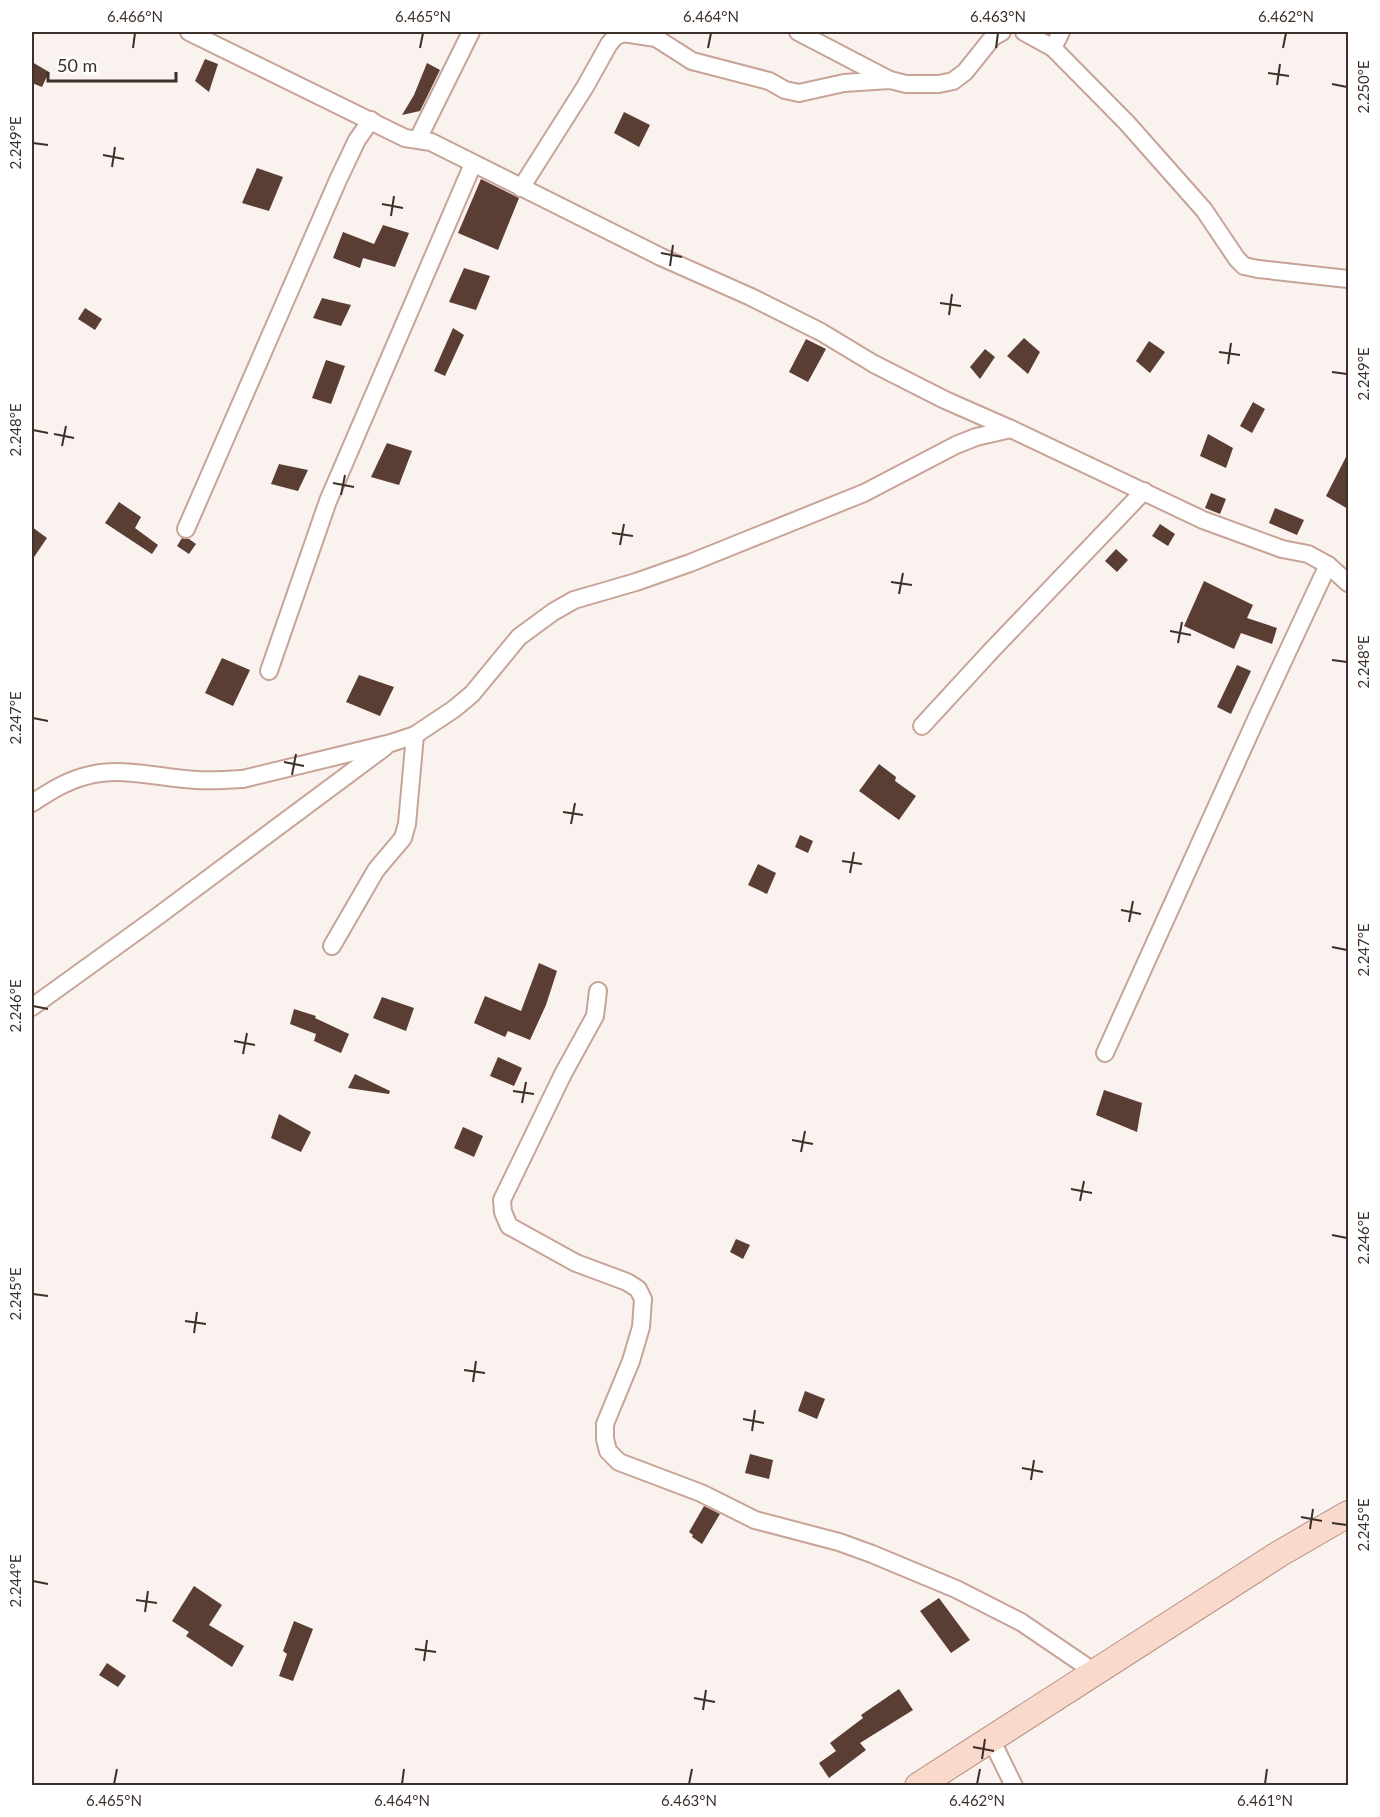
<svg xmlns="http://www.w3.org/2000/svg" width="1380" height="1817" viewBox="0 0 1380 1817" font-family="Lato,sans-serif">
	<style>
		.building { fill: #5b3e33 }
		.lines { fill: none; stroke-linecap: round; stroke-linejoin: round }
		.street-casing { stroke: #c7a497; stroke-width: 20 }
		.primary-casing { stroke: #b48d7d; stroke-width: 28 }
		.street { stroke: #fff; stroke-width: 16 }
		.primary { stroke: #f8d9cc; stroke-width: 26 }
		.ticks { fill: none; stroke: #3d2f29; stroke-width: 2 }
		.neatline { fill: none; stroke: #3d2f29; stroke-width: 2 }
		.ticks-label { font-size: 15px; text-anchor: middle; fill: #3d2f29 }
	</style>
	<rect width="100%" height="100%" fill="#faf2ef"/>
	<g class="building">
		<path d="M205,59L218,64L209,92L195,81Z"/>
		<path d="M32,62L49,72L42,87L32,83Z"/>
		<path d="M427,63L440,70L420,111L402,115L414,95Z"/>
		<path d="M624,112L650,125L639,147L614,133Z"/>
		<path d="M257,168L283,177L269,211L242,203Z"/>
		<path d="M481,179L519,198L498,250L458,233Z"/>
		<path d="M383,225L409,233L395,267L363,258L360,268L333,258L343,232L374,244Z"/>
		<path d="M464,268L490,276L476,310L449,302Z"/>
		<path d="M322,298L351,305L341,326L313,318Z"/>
		<path d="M85,308L102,319L95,330L78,319Z"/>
		<path d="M453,328L464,335L445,376L434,371Z"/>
		<path d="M1024,338L1040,352L1028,374L1007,356Z"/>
		<path d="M806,339L826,349L808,382L789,372Z"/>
		<path d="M1149,341L1165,352L1150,373L1136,361Z"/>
		<path d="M985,349L995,357L980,379L970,367Z"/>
		<path d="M326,360L345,366L331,404L312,398Z"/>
		<path d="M1253,402L1265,409L1252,433L1240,426Z"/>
		<path d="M1208,434L1233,448L1226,468L1200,456Z"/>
		<path d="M387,443L412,451L399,485L371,477Z"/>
		<path d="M1348,453V509L1326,496Z"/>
		<path d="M279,464L308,470L298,491L271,484Z"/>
		<path d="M1211,493L1226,499L1220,514L1205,508Z"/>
		<path d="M119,502L141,517L135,528L158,545L152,554L105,523Z"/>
		<path d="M1275,508L1304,520L1297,535L1269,523Z"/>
		<path d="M1160,524L1175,534L1168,546L1152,536Z"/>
		<path d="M32,527L47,538L32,560Z"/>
		<path d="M182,538L189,539L196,544L189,554L177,546Z"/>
		<path d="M1116,549L1128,560L1117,572L1105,561Z"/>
		<path d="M1204,581L1253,605L1247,618L1277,628L1272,644L1241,633L1234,649L1184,626Z"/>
		<path d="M222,658L250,670L233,706L205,693Z"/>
		<path d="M1237,665L1251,671L1231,714L1217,707Z"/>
		<path d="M359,675L394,687L380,716L346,702Z"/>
		<path d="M879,764L896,777L895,781L916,796L899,820L859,791Z"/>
		<path d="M800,835L813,841L808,853L795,847Z"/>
		<path d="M758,864L776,873L767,894L748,885Z"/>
		<path d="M539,963L557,971L546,1005L530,1040L508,1031L505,1037L474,1023L485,996L521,1011Z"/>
		<path d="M382,997L414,1008L406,1031L373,1018Z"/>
		<path d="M294,1009L316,1016L315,1018L349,1034L341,1053L314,1041L316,1034L290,1024Z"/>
		<path d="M498,1057L522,1068L514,1086L490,1076Z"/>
		<path d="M355,1074L390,1091L389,1094L348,1088Z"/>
		<path d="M1104,1090L1142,1103L1137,1132L1096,1115Z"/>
		<path d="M279,1114L311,1132L301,1152L271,1138Z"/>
		<path d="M463,1127L483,1136L474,1157L454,1148Z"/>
		<path d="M736,1239L750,1245L743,1259L730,1252Z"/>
		<path d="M805,1391L825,1399L817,1419L798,1411Z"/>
		<path d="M750,1454L773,1460L769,1479L745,1473Z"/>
		<path d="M704,1506L720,1514L702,1544L692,1537L693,1535L689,1532Z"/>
		<path d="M194,1586L222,1605L209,1625L244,1646L232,1667L186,1636L189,1632L172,1621Z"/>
		<path d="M939,1598L970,1640L951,1653L920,1611Z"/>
		<path d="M294,1621L313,1629L293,1681L279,1676L287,1654L283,1651Z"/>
		<path d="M107,1663L126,1676L118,1687L99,1675Z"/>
		<path d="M899,1689L913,1710L860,1743L866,1750L829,1778L819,1763L836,1751L830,1743L863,1718L861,1715Z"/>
	</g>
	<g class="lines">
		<g class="street-casing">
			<g id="street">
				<path d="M189,32L405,138L431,142L661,257L751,297L821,332L874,364L945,400L1011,429L1203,520L1282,549L1308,554L1328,565L1348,583"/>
				<path d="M798,32L890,80"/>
				<path d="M1024,32L1053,48L1127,123L1204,210L1237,259L1244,266L1258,269L1348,279"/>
				<path d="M623,33L656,38L692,61L769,81L785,90L799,93L844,83L890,80L906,84H939L953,81L965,72L993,37L1002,32"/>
				<path d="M1053,48L1061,32"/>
				<path d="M418,139L471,32"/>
				<path d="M521,188L585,87L609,44L615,37L626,32"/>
				<path d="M186,529L338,180L357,140L371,120"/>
				<path d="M269,671L328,501L473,164"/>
				<path d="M922,726L991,651L1144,491"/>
				<path d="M32,803C49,792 66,781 86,776C121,766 160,778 196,780C212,781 227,780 243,779L391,743L415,735L454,709L472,694L519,637L553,612L574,600L636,582L690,563L864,493L956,445L976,437L1011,429"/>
				<path d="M332,946L376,870L403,838L407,824L415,735"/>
				<path d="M598,991L595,1016L563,1074L502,1200L503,1212L509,1226L576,1263L627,1282L638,1289L643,1299L641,1327L631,1361L605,1424V1439L608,1451L619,1462L701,1493L755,1520L839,1542L872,1554L956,1589L1021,1622L1096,1673"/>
				<path d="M32,1007L154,919L385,747"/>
				<path d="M1105,1053L1258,715L1328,565"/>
				<path d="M991,1739L1014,1786"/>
			</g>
		</g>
		<g class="primary-casing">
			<path id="primary" d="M918,1786L1279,1554L1348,1514"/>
		</g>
		<use href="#street" class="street"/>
		<use href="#primary" class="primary"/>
	</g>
	<path class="ticks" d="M133,48L135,33M420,48L423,33M708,48L711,33M996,48L998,33M1283,48L1286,33M1268,73L1289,76M1332,84L1347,87M1277,85L1280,64M33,143L48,145M103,155L124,159M112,167L115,147M382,204L403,208M391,216L394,196M661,253L682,257M670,266L673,245M940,303L961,306M949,315L952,294M1219,352L1240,355M1228,364L1231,343M1332,372L1347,374M33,430L48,433M54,434L74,438M62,446L66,426M333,483L354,487M341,495L345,475M612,533L633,536M620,545L624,524M891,582L912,585M899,594L903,573M1170,631L1191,635M1178,643L1182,622M1332,660L1347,662M33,718L48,721M284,762L304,766M292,775L296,754M563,812L583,815M571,824L575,803M842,861L862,864M850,873L854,852M1121,910L1141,914M1129,922L1133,901M1332,947L1347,950M33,1006L48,1009M234,1041L255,1045M243,1054L247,1033M513,1091L534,1094M522,1103L526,1082M792,1140L813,1144M801,1152L805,1131M1071,1189L1092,1193M1080,1201L1084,1181M1332,1235L1347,1238M33,1294L48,1296M185,1321L206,1324M194,1333L197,1312M464,1370L485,1373M473,1382L476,1361M743,1419L764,1423M752,1431L755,1410M1022,1468L1043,1472M1031,1480L1034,1460M1301,1517L1322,1521M1332,1523L1347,1525M1310,1529L1313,1509M33,1581L48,1584M136,1600L157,1603M145,1612L148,1591M415,1649L436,1652M424,1661L427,1640M694,1698L715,1702M703,1710L706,1690M973,1747L994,1751M982,1759L985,1739M114,1784L117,1769M402,1784L404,1769M689,1784L692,1769M977,1784L980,1769M1265,1784L1267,1769"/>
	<rect width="1380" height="1817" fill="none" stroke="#ffffff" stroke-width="66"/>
	<path d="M48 72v9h128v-9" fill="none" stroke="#3d2f29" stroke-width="3"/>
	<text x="57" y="72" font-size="18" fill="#3d2f29" stroke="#ffffff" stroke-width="4.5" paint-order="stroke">50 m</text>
	<rect x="33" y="33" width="1314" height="1751" class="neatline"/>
	<g class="ticks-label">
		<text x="135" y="22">6.466°N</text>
		<text x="423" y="22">6.465°N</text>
		<text x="711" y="22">6.464°N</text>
		<text x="998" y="22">6.463°N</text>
		<text x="1286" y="22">6.462°N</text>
		<text transform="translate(1364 87) rotate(-90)" y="5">2.250°E</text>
		<text transform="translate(16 143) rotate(-90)" y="5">2.249°E</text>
		<text transform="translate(1364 374) rotate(-90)" y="5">2.249°E</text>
		<text transform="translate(16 430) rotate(-90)" y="5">2.248°E</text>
		<text transform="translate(1364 662) rotate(-90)" y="5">2.248°E</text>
		<text transform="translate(16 718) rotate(-90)" y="5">2.247°E</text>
		<text transform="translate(1364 950) rotate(-90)" y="5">2.247°E</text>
		<text transform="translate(16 1006) rotate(-90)" y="5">2.246°E</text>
		<text transform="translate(1364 1238) rotate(-90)" y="5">2.246°E</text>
		<text transform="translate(16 1294) rotate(-90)" y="5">2.245°E</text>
		<text transform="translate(1364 1525) rotate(-90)" y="5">2.245°E</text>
		<text transform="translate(16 1581) rotate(-90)" y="5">2.244°E</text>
		<text x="114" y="1806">6.465°N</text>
		<text x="402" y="1806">6.464°N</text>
		<text x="689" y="1806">6.463°N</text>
		<text x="977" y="1806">6.462°N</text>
		<text x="1265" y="1806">6.461°N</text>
	</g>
</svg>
